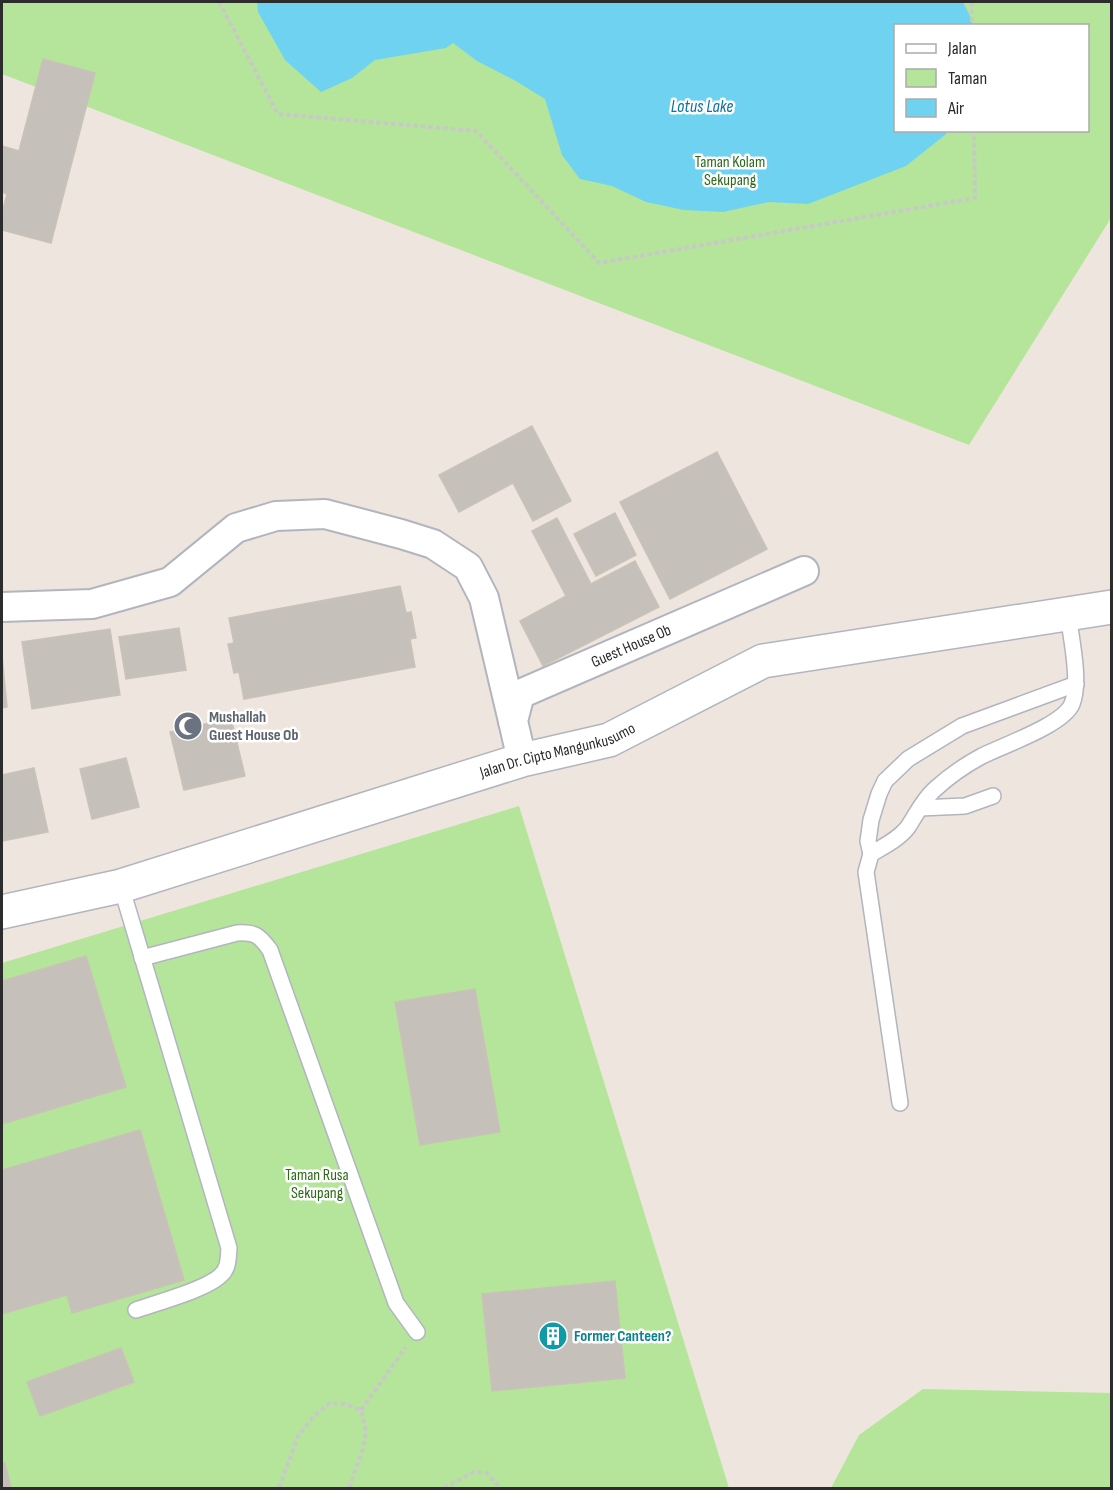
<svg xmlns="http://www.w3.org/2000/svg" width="1113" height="1490" viewBox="0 0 1113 1490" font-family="'Sofia Sans Condensed',sans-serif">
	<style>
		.green { fill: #b5e59a; fill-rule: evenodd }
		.water { fill: #70d2f1 }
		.building { fill: #c6c0ba; stroke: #c9c2b7; stroke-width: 1.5 }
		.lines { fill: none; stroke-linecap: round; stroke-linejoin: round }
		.service-casing { stroke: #b2b5bf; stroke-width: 18 }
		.minor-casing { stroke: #b2b5bf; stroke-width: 32 }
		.tertiary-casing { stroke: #b2b5bf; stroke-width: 36 }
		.path { stroke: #c8c8c8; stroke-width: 4; stroke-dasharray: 4.5 3; stroke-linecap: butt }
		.service { stroke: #fff; stroke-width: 15 }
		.minor { stroke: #fff; stroke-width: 28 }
		.tertiary { stroke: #fff; stroke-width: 33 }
		.labels { text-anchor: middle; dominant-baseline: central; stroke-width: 5; stroke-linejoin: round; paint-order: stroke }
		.park-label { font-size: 16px; fill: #2c6b19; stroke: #fff }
		.street-label { font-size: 16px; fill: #2c2c2c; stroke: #fff }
		.worship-label { font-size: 16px; font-weight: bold; fill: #5b616d; stroke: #fff; text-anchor: start }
		.culture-label { font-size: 16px; font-weight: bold; fill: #0d838f; stroke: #fff; text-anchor: start }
		.water-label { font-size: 18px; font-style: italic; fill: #0b71a0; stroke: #fff }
	</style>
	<rect width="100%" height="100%" fill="#eee6de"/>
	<g class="green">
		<path d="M2,2H1111V218L969,445L2,74ZM896,26H1088V130H896Z"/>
		<path d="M519,806L729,1488H2V963Z"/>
		<path d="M923,1389L1111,1393V1488H831L859,1435Z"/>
	</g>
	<path class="water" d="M257,2H963L971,18L972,25L896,26V130L948,131L945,135L906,166L808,204L769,202L723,212L684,210L646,202L612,186L580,179L562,155L545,99L514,80L477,61L453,43L446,48L375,60L352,78L321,92L285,60L258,12Z"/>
	<g class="building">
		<path d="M43,59L95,73L51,243L2,230V213L7,194L2,192V146L19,151Z"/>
		<path d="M532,426L571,501L533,521L513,483L459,512L439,475Z"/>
		<path d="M717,452L767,549L670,599L620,502Z"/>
		<path d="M615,513L636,555L596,576L574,534Z"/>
		<path d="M557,518L591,584L635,561L659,607L543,666L520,621L566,596L532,531Z"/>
		<path d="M400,586L406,613L411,612L416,638L410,639L415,667L244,699L239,672L234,673L228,644L234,643L229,618Z"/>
		<path d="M179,628L186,670L126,679L119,637Z"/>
		<path d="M110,629L120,695L32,709L22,642Z"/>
		<path d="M2,656L7,707L2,708Z"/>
		<path d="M231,718L245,776L184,790L170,732Z"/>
		<path d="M126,758L139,807L92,819L80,769Z"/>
		<path d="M34,768L48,832L2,841V775Z"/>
		<path d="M86,956L126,1087L2,1124V981Z"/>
		<path d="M475,989L500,1132L420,1145L395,1002Z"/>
		<path d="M140,1130L184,1280L72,1313L67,1295L2,1314V1170Z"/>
		<path d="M615,1281L625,1378L492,1391L482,1294Z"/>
		<path d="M121,1348L134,1382L40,1416L27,1382Z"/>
		<path d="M2,1463H5L11,1488H2Z"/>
	</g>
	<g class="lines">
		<g class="service-casing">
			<g id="service">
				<path d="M920,808L965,806L993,796"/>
				<path d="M871,854L868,841L871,820L879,794L885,781L908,759L962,726L1076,684"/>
				<path d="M121,886L229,1248C228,1258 229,1268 221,1275C208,1289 156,1303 136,1310"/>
				<path d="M142,958L237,933C255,932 259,935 270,950L396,1303L417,1332"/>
				<path d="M900,1103L866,872L871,854C884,846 899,839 908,827C916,815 923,800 934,790C947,778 967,764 982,756C1004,745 1063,725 1072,704C1081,682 1071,638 1068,614"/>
			</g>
		</g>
		<g class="minor-casing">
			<g id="minor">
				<path d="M2,607L92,604L170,582L236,528L276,516L325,514L401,534L433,544L468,567L484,598L513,721"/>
				<path id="s1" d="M522,760L513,721L520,694L804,571"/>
			</g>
		</g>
		<g class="tertiary-casing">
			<g id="tertiary">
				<path id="s2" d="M2,912L121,886L522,760L609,740L763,661L1112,607"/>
			</g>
		</g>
		<g class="path">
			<path d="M219,2L278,114L476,131L599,263L975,198L974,130"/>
			<path d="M972,2V26"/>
			<path d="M361,1410L406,1347"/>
			<path d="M279,1488L298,1436L315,1415L330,1403L345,1404L361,1410"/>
			<path d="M349,1488L363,1449L366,1431L361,1410"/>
			<path d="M444,1488L474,1472L487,1473L498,1485V1488"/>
		</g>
		<use href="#service" class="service"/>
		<use href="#minor" class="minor"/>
		<use href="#tertiary" class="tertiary"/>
	</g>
	<defs>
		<g id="mosque-disc" transform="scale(1.5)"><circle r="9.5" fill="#6b7280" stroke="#fff"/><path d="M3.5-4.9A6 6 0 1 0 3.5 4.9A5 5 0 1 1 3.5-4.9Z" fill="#fff"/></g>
		<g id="building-disc" transform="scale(1.5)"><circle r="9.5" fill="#0f9aa8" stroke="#fff"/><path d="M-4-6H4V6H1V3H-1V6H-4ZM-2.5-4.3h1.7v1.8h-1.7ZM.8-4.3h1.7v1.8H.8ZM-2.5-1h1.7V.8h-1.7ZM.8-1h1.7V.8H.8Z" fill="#fff"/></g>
	</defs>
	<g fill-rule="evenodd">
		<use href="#mosque-disc" x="188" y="726"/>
		<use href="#building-disc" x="553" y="1336"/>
	</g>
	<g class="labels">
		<g class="park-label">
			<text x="730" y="162">Taman Kolam<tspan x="730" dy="18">Sekupang</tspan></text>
			<text x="317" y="1175">Taman Rusa<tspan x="317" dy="18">Sekupang</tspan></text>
		</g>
		<g class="street-label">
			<text stroke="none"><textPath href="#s1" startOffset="189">Guest House Ob</textPath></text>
			<text stroke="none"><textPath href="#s2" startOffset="579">Jalan Dr. Cipto Mangunkusumo</textPath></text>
		</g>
		<g class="worship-label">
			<text x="209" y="717">Mushallah<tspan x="209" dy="18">Guest House Ob</tspan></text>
		</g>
		<g class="culture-label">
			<text x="574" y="1336">Former Canteen?</text>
		</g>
		<g class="water-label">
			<text x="702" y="106">Lotus Lake</text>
		</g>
	</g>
	<rect width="1113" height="1490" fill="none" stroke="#2c2c2c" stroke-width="6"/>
	<rect x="894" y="24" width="195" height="108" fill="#ffffff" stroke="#ababab" stroke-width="1.5"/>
	<rect x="906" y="44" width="30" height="9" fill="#ffffff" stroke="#ababab" stroke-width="1.5"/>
	<text x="948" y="54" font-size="18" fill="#2c2c2c">Jalan</text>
	<rect x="906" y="69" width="30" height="18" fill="#b5e59a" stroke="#ababab" stroke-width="1.5"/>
	<text x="948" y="84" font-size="18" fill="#2c2c2c">Taman</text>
	<rect x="906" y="99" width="30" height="18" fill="#70d2f1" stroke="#ababab" stroke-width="1.5"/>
	<text x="948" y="114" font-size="18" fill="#2c2c2c">Air</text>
</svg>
